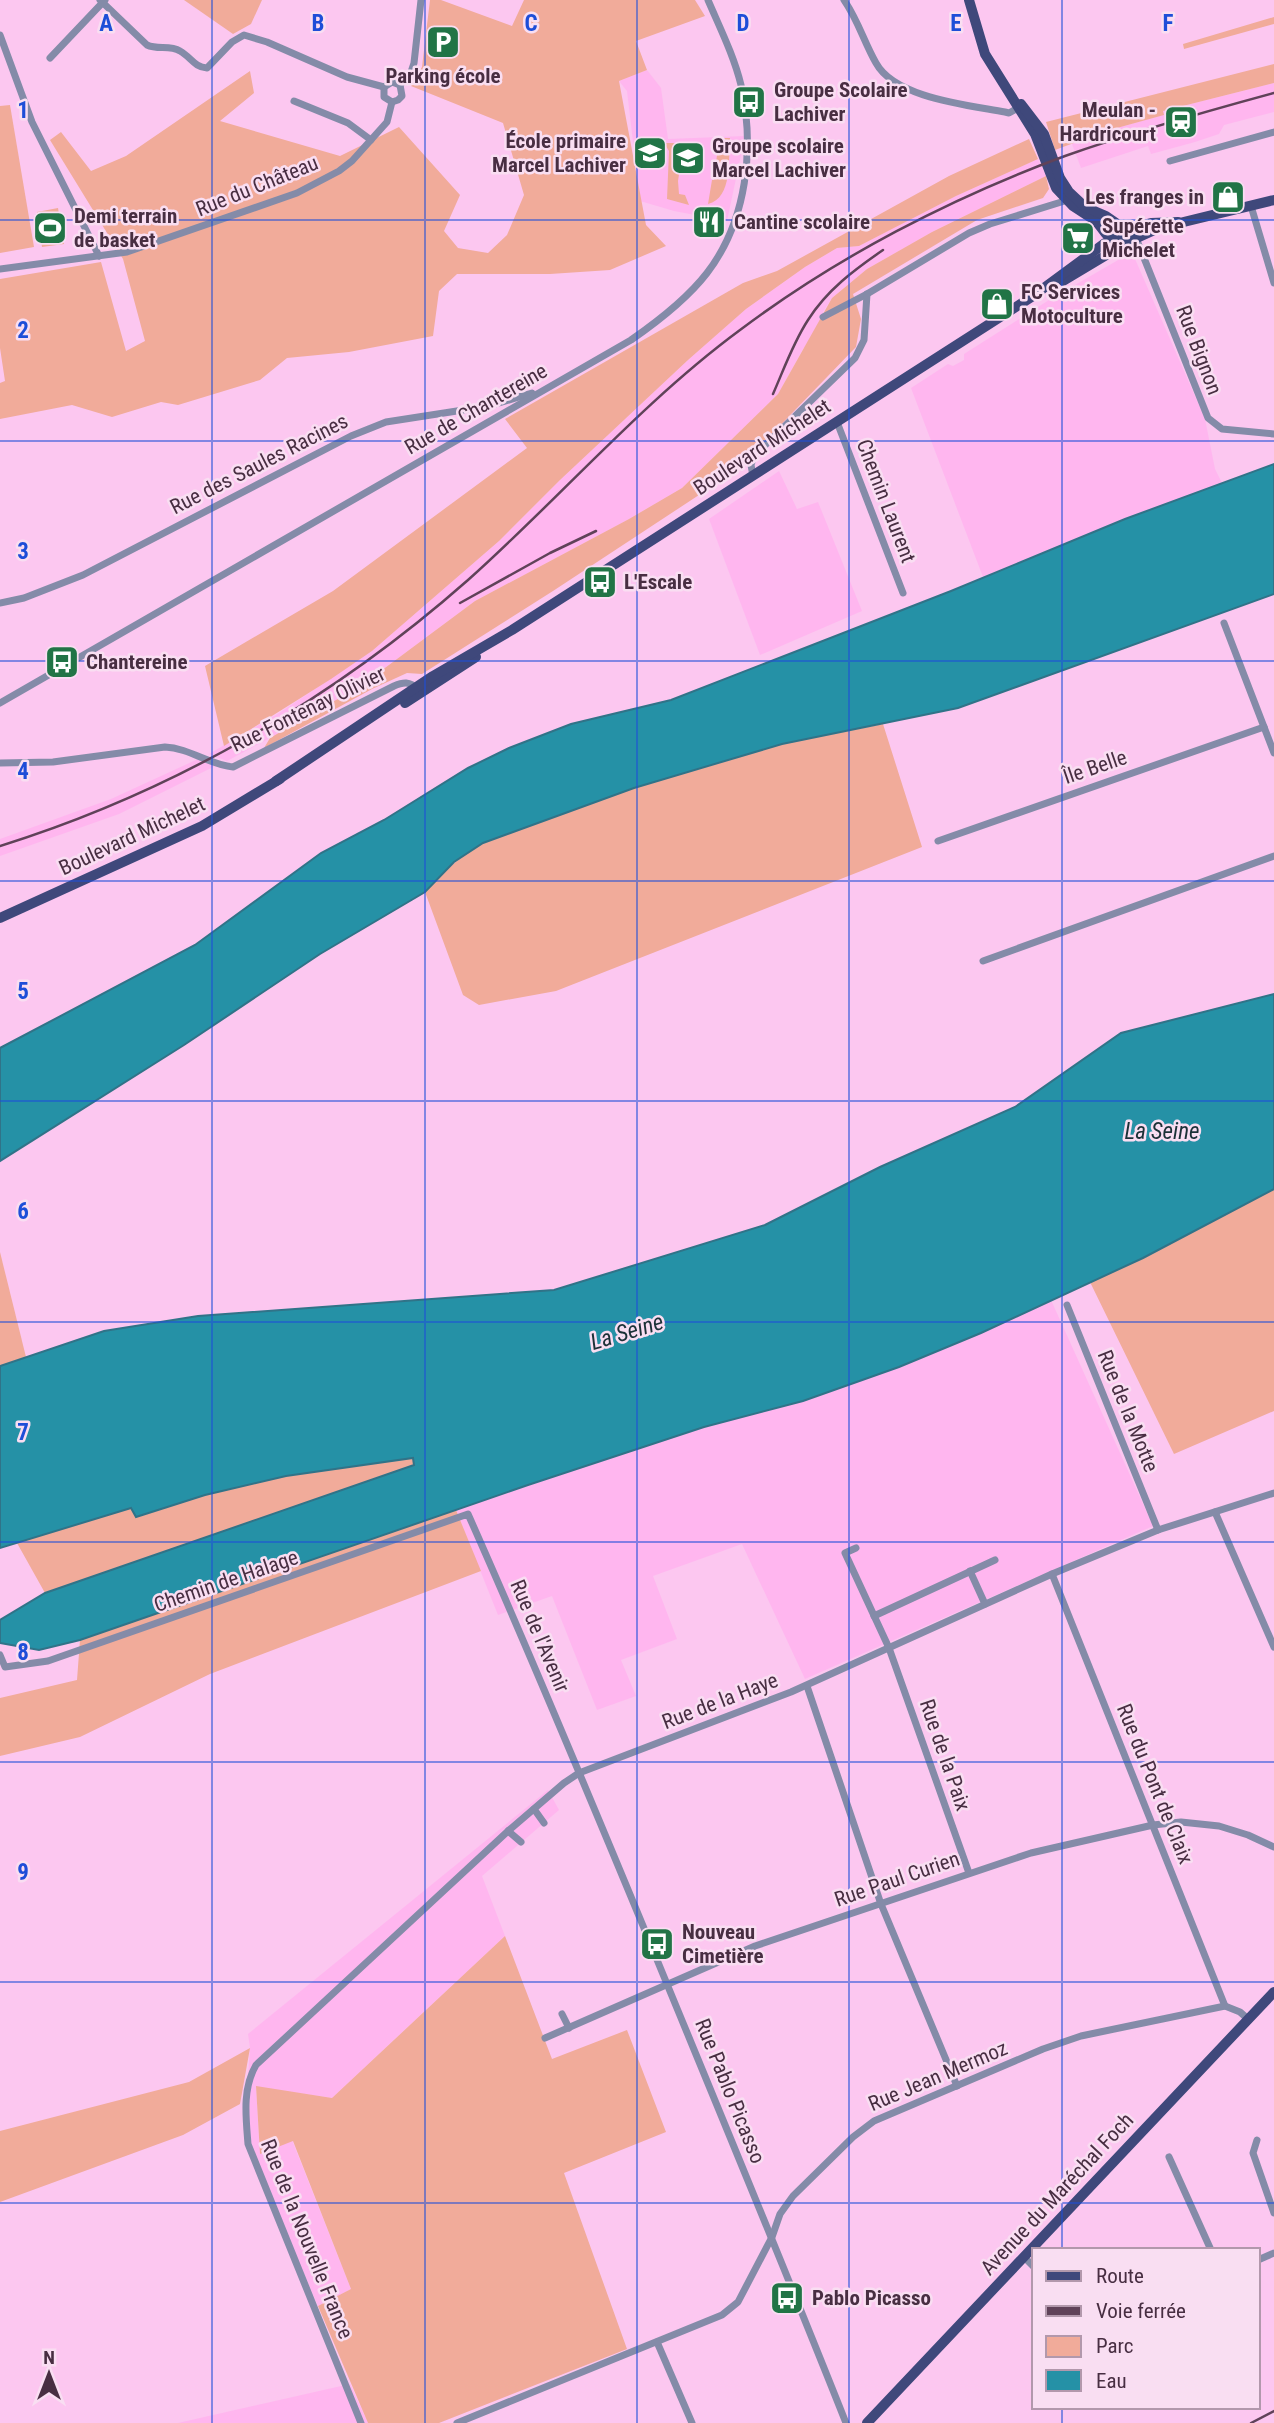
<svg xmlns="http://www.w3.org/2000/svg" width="1274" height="2423" viewBox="0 0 1274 2423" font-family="'Roboto Condensed',sans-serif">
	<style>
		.built { fill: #ffb6ef }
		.green { fill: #f1ab9a }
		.water { fill: #2591a6; stroke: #307388; stroke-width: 2 }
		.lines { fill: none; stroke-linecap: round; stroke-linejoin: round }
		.minor { stroke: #848ba8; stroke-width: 7 }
		.primary { stroke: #3f487b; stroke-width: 10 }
		.rail { stroke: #604259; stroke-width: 2.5 }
		.grid { fill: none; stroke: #1d4ed8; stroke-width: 2; stroke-opacity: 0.55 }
		.labels { text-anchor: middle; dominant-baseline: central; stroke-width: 5; stroke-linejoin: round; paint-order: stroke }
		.poi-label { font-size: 21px; font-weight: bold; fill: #482e42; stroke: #f9def2; text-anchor: start }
		.street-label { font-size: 21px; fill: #482e42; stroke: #f9def2 }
		.water-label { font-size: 23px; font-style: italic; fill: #1b3137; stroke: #f9def2 }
		.grid-label { font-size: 23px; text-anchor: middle; font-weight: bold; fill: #1d4ed8; stroke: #f9def2; stroke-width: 5; stroke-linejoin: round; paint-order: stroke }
	</style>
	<rect width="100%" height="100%" fill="#fcc7f0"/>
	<g class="built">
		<path d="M647,70L661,88L668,139L745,136L727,221L674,211L640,201L627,91L619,81Z"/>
		<path d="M1274,83V112L1224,125L1219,134L1195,142L1151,154L1148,146L1081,168L1072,144L1106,131L1163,115V111Z"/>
		<path d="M1038,159L1046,176L932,232L867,269L832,298L823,312V324L803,349L778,394L682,488L629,519L475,601L362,685L270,738L227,761L209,754L279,713L372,651L499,541L560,480L688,360L746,309L805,267L837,248L859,246L956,196Z"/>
		<path d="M1132,252L1205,419L1215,469L1222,483L1125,519L983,577L911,388L948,364L953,366L964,360V354L1049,300Z"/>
		<path d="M779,471L797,509L818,502L862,611L760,655L709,519Z"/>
		<path d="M198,759L215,766L119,814L0,856V839L111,799Z"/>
		<path d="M1051,1300L1153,1526L805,1679L742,1544L653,1576L677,1639L621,1660L636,1696L597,1710L552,1596L498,1615L456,1510L704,1427L803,1401L981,1333Z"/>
		<path d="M548,1790L559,1810L482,1876L505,1936L332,2098L256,2087L260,2154L292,2140L351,2289L318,2306L244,2135L250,2048L248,2034Z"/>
		<path d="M350,2384L368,2423H178Z"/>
	</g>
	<g class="green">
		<path d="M184,0H262L251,24L233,34Z"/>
		<path d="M430,0H441L512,26L524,0H695L705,16L636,41L647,70L619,81L646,225L666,246L610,270L550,274H457L439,291L433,336L349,352L287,358L260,380L178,405L161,402L112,417L72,405L0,419V383L5,381L0,348V279L101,262L126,351L145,341L123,259L50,140L61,132L91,171L126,156L250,71L254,93L220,121L340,156L399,127L460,195L444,231L458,248L488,253L507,235L524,195L503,123L411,86L422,67Z"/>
		<path d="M1274,17V24L1184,49L1183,44Z"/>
		<path d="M1274,64V83L1163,111L1164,115L1106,131L1055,150L1046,122Z"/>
		<path d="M10,105L34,247L0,253V106Z"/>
		<path d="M719,138H730C728,159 733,198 708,204L712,180H714Z"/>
		<path d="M1029,139L1038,159L956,196L859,246L837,248L805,267L746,309L688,360L560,480L499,541L372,651L331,679L224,746L205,666L333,591L527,448L505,419L743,283L777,271L949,176Z"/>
		<path d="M664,143H677L678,159L681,161L678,181L679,194L685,195L689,205L667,199L669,151Z"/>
		<path d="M1046,176L1049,189L1043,198L977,220L853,294L861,319L856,347L737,470L553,591L422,674L407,673L372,689L264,748L270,738L362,685L475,601L629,519L682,488L778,394L832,298L867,269L932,232Z"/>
		<path d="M58,208L64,244L42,247L37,212Z"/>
		<path d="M883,724L922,847L556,991L479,1005L463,995L425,892C443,873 459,856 483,843L634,788L782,744Z"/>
		<path d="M1274,1189V1411L1174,1454L1090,1282L1143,1258Z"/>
		<path d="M0,1252L26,1357L0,1366Z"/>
		<path d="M413,1458L414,1465L45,1593L17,1543L132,1508L136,1517L205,1495L286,1476Z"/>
		<path d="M456,1510L481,1571L210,1674L80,1737L0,1756V1698L77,1680L80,1640Z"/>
		<path d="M505,1936L552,2059L627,2030L666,2132L564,2173L627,2349L439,2423H368L318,2306L351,2289L293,2141L260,2154L256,2086L332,2098Z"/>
		<path d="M250,2048L240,2104L183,2135L0,2202V2131L189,2082Z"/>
	</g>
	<g class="water">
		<path d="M1274,464V594L958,708L782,744L634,788L483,843L454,862L425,892L320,954L184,1045L0,1161V1048L195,945L321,853L384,820L468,768L509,748L571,724L671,700L951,591L1125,519Z"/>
		<path d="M1274,994V1189L1143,1258L981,1333L899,1367L803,1401L704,1427L528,1485L80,1640L39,1650L0,1643V1620L45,1593L414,1465L413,1458L286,1476L205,1495L136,1517L131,1508L0,1548V1366L104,1331L198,1316L554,1290L765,1225L880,1167L1015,1107L1121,1033Z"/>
	</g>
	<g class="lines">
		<g class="minor">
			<path d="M100,0L147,45C157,50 170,45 180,51C191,57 194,67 207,68L232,42L244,35L267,42L347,77L384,87"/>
			<path d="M844,0C858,20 864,42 876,63C895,98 968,105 1005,112L1009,113L1020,107"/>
			<path d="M0,35L32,122L99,256"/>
			<path d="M50,58L105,0"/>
			<path d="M400,85L411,72L414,63L421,0"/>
			<path d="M384,87V97L392,102"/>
			<path d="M384,87L392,82L400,85"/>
			<path d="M294,101L348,123L371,140"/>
			<path d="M392,102L398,100L402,96L400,85"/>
			<path d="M1170,161L1274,132"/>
			<path d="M1251,206L1274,283"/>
			<path d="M1132,228L1208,418L1222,429L1274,434"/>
			<path d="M0,269L127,252L297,193L339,171L352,161L387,122L392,102"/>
			<path d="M823,317L867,294L969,233L990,224L1071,199"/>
			<path d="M837,422L903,593"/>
			<path d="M753,476L751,465L754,456L855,358L864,340L867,294"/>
			<path d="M0,603L24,598L83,575L351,436L386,422L489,406L532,393"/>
			<path d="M1224,623L1274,753"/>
			<path d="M0,703L631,340C657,322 687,299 707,273C747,221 755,148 741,85C734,56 720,28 708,0"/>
			<path d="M0,763L53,762L165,747C189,748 210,765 233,767L394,686C403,682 410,681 417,689"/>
			<path d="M938,841L1264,727"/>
			<path d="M983,961L1274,856"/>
			<path d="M1067,1305L1158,1530"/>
			<path d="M1215,1512L1274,1647"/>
			<path d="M856,1548L845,1553L889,1648L969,1873"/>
			<path d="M970,1571L985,1604"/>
			<path d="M1052,1574L1225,2006"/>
			<path d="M874,1616L995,1560"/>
			<path d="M0,1655L5,1667L48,1661L468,1514C530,1653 588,1793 646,1933C713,2096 781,2259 846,2423"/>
			<path d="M807,1686L881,1904L957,2086"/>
			<path d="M534,1809L544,1823"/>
			<path d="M508,1831L521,1842"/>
			<path d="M562,2014L569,2028"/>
			<path d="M545,2038L755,1946L1031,1853L1153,1825L1181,1822L1219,1826L1248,1835L1274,1847"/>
			<path d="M1257,2140L1253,2153L1274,2213"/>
			<path d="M1169,2157L1211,2250"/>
			<path d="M1025,2258L1034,2267"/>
			<path d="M1258,2260L1274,2253"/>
			<path d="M657,2342L692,2423"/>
			<path d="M361,2423L248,2144C246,2118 242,2089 256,2065L508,1831L564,1783L579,1773L791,1692L1052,1574L1158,1530L1274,1493"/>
			<path d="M457,2423L722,2315L738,2302L772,2237L780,2214L793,2196L853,2137L874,2121L1043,2049L1081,2036L1225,2006L1240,2012L1248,2019"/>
		</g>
		<g class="primary">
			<path d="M969,0L985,54L1035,134L1056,188L1073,206L1096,221L1106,234L1128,242"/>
			<path d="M1021,104L1044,134L1060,178L1069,192L1085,207L1106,216L1119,225L1132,228"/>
			<path d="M1063,281L1128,242L1159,228L1274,200"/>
			<path d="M405,703L476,657"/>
			<path d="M276,781L433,676L512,630L1033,296L1105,243L1132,228L1151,223L1178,222"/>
			<path d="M0,918L202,826L280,779"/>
			<path d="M867,2423L1274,1992"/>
		</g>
		<g class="rail">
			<path d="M773,394C784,369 793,343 808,320C827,290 854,270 883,250"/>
			<path d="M460,603L550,553L596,531"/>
			<path d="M0,846C173,792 332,700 468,580C560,498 641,403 740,330C837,257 951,198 1065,156C1133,132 1204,112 1274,93"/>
			<path d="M1251,2423L1274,2411"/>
		</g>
	</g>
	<path class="grid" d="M212,0V2423M425,0V2423M637,0V2423M849,0V2423M1062,0V2250M0,220H1274M0,441H1274M0,661H1274M0,881H1274M0,1101H1274M0,1322H1274M0,1542H1274M0,1762H1274M0,1982H1274M0,2203H1274M1062,2407V2423"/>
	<defs>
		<g id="parking-square" transform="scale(1.75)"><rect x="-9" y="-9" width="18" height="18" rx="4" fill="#217446" stroke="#f9def2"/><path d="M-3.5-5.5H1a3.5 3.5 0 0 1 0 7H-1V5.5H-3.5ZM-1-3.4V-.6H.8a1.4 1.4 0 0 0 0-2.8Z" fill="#fff"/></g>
		<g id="bus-square" transform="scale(1.75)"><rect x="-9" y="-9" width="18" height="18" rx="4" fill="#217446" stroke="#f9def2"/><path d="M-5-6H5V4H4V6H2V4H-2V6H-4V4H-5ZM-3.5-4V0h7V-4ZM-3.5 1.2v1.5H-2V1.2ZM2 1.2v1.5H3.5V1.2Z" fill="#fff"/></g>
		<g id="station-square" transform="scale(1.75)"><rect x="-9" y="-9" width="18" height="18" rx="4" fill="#217446" stroke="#f9def2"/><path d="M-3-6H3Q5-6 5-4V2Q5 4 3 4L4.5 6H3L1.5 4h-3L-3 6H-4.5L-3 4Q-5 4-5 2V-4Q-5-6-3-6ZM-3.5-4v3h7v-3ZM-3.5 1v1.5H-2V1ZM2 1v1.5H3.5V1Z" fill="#fff"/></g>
		<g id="school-square" transform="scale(1.75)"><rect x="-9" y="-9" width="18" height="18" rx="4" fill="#217446" stroke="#f9def2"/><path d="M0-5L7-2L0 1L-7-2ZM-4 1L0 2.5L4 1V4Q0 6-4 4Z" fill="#fff"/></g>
		<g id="shop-square" transform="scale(1.75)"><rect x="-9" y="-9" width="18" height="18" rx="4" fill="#217446" stroke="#f9def2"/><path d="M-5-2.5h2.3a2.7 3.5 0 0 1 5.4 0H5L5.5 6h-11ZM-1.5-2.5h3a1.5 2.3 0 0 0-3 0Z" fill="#fff"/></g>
		<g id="restaurant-square" transform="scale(1.75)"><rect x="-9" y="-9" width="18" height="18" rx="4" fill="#217446" stroke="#f9def2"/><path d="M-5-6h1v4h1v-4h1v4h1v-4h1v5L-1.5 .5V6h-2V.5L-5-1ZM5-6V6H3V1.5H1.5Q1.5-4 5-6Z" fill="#fff"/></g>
		<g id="stadium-square" transform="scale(1.75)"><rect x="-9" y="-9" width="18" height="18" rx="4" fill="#217446" stroke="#f9def2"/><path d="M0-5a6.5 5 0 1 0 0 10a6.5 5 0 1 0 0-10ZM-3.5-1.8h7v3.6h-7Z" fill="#fff"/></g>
		<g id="supermarket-square" transform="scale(1.75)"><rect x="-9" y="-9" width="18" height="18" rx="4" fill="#217446" stroke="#f9def2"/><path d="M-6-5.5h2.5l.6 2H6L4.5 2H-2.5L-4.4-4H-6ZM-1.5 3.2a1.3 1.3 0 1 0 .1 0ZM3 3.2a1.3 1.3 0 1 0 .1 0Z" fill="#fff"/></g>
	</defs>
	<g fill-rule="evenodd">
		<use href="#parking-square" x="443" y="42"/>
		<use href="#bus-square" x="749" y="102"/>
		<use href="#station-square" x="1181" y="122"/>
		<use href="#school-square" x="650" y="153"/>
		<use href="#school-square" x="688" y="158"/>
		<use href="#shop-square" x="1228" y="197"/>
		<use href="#restaurant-square" x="709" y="222"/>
		<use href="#stadium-square" x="50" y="228"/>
		<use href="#supermarket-square" x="1078" y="238"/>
		<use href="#shop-square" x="997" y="304"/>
		<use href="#bus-square" x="600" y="582"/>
		<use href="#bus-square" x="62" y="662"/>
		<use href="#bus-square" x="657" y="1944"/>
		<use href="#bus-square" x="787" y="2298"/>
	</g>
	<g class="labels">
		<g class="poi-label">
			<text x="443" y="76" text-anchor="middle">Parking école</text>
			<text x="774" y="90">Groupe Scolaire<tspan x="774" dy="24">Lachiver</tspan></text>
			<text x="1156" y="110" text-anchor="end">Meulan -<tspan x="1156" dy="24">Hardricourt</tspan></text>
			<text x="626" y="141" text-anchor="end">École primaire<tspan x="626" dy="24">Marcel Lachiver</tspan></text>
			<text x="712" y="146">Groupe scolaire<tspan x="712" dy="24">Marcel Lachiver</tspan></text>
			<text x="1204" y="197" text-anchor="end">Les franges in</text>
			<text x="74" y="216">Demi terrain<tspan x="74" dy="24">de basket</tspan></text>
			<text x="734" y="222">Cantine scolaire</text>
			<text x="1102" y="226">Supérette<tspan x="1102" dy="24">Michelet</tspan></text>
			<text x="1021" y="292">FC Services<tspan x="1021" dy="24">Motoculture</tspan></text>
			<text x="624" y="582">L'Escale</text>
			<text x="86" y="662">Chantereine</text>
			<text x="682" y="1932">Nouveau<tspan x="682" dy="24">Cimetière</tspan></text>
			<text x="812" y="2298">Pablo Picasso</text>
		</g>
		<g class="street-label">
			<text transform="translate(257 186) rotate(-22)">Rue du Château</text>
			<text transform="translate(1199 350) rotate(69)">Rue Bignon</text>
			<text transform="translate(476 409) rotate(-30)">Rue de Chantereine</text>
			<text transform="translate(762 447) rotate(-33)">Boulevard Michelet</text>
			<text transform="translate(259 464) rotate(-27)">Rue des Saules Racines</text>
			<text transform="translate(886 501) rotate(69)">Chemin Laurent</text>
			<text transform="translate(308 709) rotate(-26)">Rue Fontenay Olivier</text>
			<text transform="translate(1095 767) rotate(-19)">Île Belle</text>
			<text transform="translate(132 836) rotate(-25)">Boulevard Michelet</text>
			<text transform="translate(1128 1411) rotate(68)">Rue de la Motte</text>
			<text transform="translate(226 1581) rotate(-19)">Chemin de Halage</text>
			<text transform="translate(540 1636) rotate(67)">Rue de l'Avenir</text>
			<text transform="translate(720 1701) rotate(-21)">Rue de la Haye</text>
			<text transform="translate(945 1755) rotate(71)">Rue de la Paix</text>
			<text transform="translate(1155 1784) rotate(68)">Rue du Pont de Claix</text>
			<text transform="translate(897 1879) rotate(-19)">Rue Paul Curien</text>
			<text transform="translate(938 2076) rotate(-23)">Rue Jean Mermoz</text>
			<text transform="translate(730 2091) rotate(68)">Rue Pablo Picasso</text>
			<text transform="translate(1057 2194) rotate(-47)">Avenue du Maréchal Foch</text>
			<text transform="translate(307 2239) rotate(68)">Rue de la Nouvelle France</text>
		</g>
		<g class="water-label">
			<text x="1162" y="1131">La Seine</text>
			<text transform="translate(627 1332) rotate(-17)">La Seine</text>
		</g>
	</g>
	<g class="grid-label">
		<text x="106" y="31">A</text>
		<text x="318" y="31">B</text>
		<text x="531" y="31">C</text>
		<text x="743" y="31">D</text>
		<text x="956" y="31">E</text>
		<text x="1168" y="31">F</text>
		<text x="23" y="118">1</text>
		<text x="23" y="338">2</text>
		<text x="23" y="559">3</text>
		<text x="23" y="779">4</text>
		<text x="23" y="999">5</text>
		<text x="23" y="1219">6</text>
		<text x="23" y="1440">7</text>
		<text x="23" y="1660">8</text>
		<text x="23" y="1880">9</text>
	</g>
	<rect x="1032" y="2248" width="228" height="161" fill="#f9def2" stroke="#b298ac" stroke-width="2"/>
	<rect x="1046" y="2271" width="35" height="10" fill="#3f487b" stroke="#b298ac" stroke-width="2"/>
	<text x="1096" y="2283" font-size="21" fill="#482e42">Route</text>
	<rect x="1046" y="2306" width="35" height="10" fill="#604259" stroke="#b298ac" stroke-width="2"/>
	<text x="1096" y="2318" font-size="21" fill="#482e42">Voie ferrée</text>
	<rect x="1046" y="2336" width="35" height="21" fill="#f1ab9a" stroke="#b298ac" stroke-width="2"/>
	<text x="1096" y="2353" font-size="21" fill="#482e42">Parc</text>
	<rect x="1046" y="2370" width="35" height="21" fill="#2591a6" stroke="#b298ac" stroke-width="2"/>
	<text x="1096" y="2388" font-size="21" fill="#482e42">Eau</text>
	<g transform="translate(49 2374)" stroke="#f9def2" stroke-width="5" paint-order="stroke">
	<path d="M0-5L12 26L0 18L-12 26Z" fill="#482e42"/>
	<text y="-10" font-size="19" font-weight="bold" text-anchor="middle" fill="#482e42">N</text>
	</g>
</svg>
